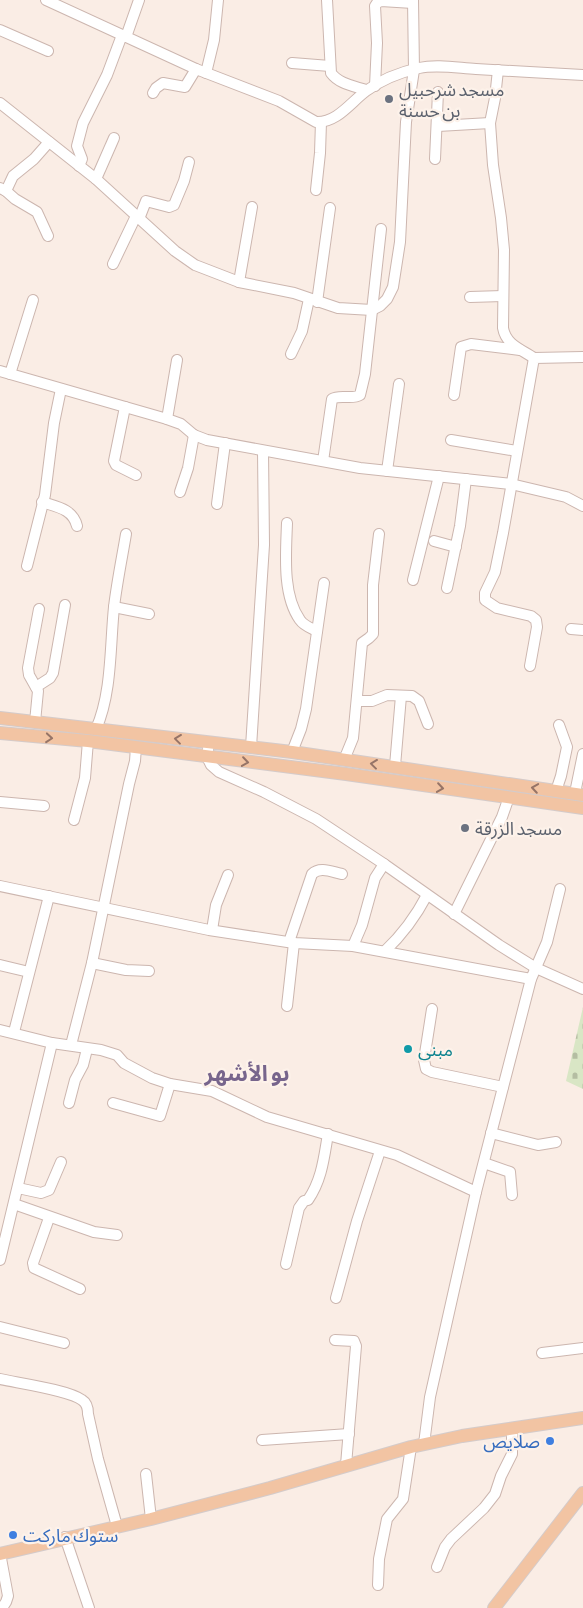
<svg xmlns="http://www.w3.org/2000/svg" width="583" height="1608" viewBox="0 0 583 1608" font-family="'Asap Condensed','Noto Sans Arabic',sans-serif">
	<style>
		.cemetery { fill: url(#cemetery-stones) }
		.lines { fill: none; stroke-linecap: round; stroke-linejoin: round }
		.minor-casing { stroke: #ccb6af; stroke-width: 12 }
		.major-casing { stroke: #d4cbca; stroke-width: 14 }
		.minor { stroke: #fff; stroke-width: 10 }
		.major { stroke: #f2c4a3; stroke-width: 12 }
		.oneway { stroke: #967467 }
		.worship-dot { fill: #6b7280; stroke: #fdf2ea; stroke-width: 2 }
		.culture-dot { fill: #0f9aa8; stroke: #fdf2ea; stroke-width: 2 }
		.shop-dot { fill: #3f7fe0; stroke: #fdf2ea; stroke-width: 2 }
		.labels { text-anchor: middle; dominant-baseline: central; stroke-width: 4.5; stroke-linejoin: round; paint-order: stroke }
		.worship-label { font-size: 18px; fill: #5b616d; stroke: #fdf2ea; text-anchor: start }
		.culture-label { font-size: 18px; fill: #0d838f; stroke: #fdf2ea; text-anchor: start }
		.shop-label { font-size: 18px; fill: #366cbe; stroke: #fdf2ea; text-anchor: end }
		.district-label { font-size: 22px; font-weight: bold; fill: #77658c; stroke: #fdf2ea }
	</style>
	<defs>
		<pattern id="cemetery-stones" width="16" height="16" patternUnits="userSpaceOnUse" patternTransform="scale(1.25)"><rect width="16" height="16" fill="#d9e6c5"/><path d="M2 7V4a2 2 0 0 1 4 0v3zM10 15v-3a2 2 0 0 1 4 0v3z" fill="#b4bda2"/></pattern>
	</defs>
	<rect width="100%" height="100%" fill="#faede5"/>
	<path class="cemetery" d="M583,1007V1089L566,1081Z"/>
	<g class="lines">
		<g class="minor-casing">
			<g id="minor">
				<path d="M46,0L196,69L279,101L316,122C337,123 351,102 366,91C381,80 401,72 419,68C437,64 458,68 476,69C512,71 547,73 583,75"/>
				<path d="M327,0L331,73C339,84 354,86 366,90"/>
				<path d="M0,30L48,51"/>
				<path d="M126,37L139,0"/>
				<path d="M292,63L330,66"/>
				<path d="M498,70L495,98L490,123L493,165L501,218L504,250L503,328C506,345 521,349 534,358"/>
				<path d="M206,73L214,40L218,0"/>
				<path d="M375,86L377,43L375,6L377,3L381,1L413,3"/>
				<path d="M153,93L156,88L163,83L185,87L196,69"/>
				<path d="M0,103L96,179L175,251L195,265L239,282L294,293L338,308L372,310L380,306L387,299L393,287L400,242L406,122L414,70L413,0"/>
				<path d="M438,126L490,123"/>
				<path d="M435,159L438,92"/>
				<path d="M79,166L82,159L77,146L83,123L107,75L122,35"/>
				<path d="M96,179L114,138"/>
				<path d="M0,188L6,191L15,199L37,212L48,236"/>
				<path d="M316,190L320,153L321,122"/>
				<path d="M6,191L13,176L34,159L49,142"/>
				<path d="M139,219L146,201L169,207L174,205L184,181L189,162"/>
				<path d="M113,264L136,216"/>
				<path d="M239,282L252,207"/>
				<path d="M470,297L503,296"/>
				<path d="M317,302L330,208"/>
				<path d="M291,354L302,331L309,299"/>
				<path d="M0,371L167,419L181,424L194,435L207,440L360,468L511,484L566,497L583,506"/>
				<path d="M10,374L33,300"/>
				<path d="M454,395L461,347L471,344L520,350"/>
				<path d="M125,407L114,461L116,465L136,475"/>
				<path d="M167,419L177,360"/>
				<path d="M451,440L517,451"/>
				<path d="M323,461L332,399C340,394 352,400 360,395L365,374L381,229"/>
				<path d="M387,471L399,384"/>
				<path d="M180,492L188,468L194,435"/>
				<path d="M42,502C57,507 73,509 77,526"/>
				<path d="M217,504L225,443"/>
				<path d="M287,523C286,553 282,595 300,620C304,626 311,628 317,631"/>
				<path d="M434,541L456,547"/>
				<path d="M27,566L45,495L54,423L61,389"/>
				<path d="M413,580L439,476"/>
				<path d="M447,588L460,526L466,479"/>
				<path d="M114,607L149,614"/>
				<path d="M571,629L583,630"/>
				<path d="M530,666L537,627L536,620L531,616L497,608L485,600V593L495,572L503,533L534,358L583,357"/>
				<path d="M36,687L50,678L53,673L65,605"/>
				<path d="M357,701H372L387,695L412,696L419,701L428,724"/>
				<path d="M35,722L38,691L29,675L28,668L39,609"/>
				<path d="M96,729C112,693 110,646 114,607C117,582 122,558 126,534"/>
				<path d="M209,742L207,757L211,765L219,772L264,792L316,819L384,864L499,945L536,968L583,989"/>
				<path d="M251,747L264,545L263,451"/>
				<path d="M292,752L301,729L306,709L324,583"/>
				<path d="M344,760L353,738L362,643L369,638L373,634V585L379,534"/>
				<path d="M395,766L401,696"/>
				<path d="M556,791L561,776L567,747L559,725"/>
				<path d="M575,793L583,754"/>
				<path d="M0,802L44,806"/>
				<path d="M74,820L85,778L88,741"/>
				<path d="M0,886L209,930L294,943L353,946L531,979"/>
				<path d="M454,914L502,817L509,797"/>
				<path d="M212,930L216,905L228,875"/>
				<path d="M289,942L312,874C320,866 332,872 342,874"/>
				<path d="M353,946L362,925L375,878L384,864"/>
				<path d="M385,951C403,934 416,916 427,895"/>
				<path d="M92,963L126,970L149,971"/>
				<path d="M0,965L29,972"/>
				<path d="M287,1006L294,943"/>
				<path d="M432,1009L424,1060L426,1069L432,1072L503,1087"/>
				<path d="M0,1030L52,1043L101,1050L117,1055L124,1063L152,1078L170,1084L212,1091L267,1117L397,1155L476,1192"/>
				<path d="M14,1032L49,896"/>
				<path d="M71,1045L92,963L129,784L135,761L136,747"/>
				<path d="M69,1103L75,1080L83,1065L87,1049"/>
				<path d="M113,1103L160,1116L170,1084"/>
				<path d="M491,1133L538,1145L556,1142"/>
				<path d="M484,1163L510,1172L512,1195"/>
				<path d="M18,1188L41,1193L49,1190L61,1162"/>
				<path d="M14,1204L94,1232L117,1235"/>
				<path d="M49,1218L33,1263L34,1268L80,1289"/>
				<path d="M0,1260L52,1043"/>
				<path d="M286,1264L299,1208L304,1201L308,1200C322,1180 324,1157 328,1134"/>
				<path d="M336,1298L357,1221L380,1151"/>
				<path d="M0,1327L64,1343"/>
				<path d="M335,1340L354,1341L356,1346L346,1465"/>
				<path d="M542,1353L583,1348"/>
				<path d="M0,1379C18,1383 69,1390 82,1400C87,1403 88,1408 88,1414L98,1459L117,1526"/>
				<path d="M262,1440L349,1434"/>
				<path d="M424,1444L430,1397L476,1192L531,979L547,942L560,889"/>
				<path d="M146,1474L151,1519"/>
				<path d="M65,1537L89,1608"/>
				<path d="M0,1553L8,1596L6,1602L2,1608"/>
				<path d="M437,1567L445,1547L451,1539L484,1508L495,1494L501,1476L512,1454V1429"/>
				<path d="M378,1585L379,1559L387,1519L403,1499L411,1447"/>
			</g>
		</g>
		<g class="major-casing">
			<g id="major">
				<path d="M0,718L292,752L583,795"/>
				<path d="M0,733L88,741L346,774L583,808"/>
				<path d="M0,1554L151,1519L270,1488L411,1447L462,1436L583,1418"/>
				<path d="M494,1608L583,1493"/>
			</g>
		</g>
		<use href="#minor" class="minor"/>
		<use href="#major" class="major"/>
	</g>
	<defs><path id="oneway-chevron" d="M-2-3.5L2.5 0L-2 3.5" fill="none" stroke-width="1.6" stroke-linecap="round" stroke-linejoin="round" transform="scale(1.25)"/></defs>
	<g class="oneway">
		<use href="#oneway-chevron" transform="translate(49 738) rotate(5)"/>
		<use href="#oneway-chevron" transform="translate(178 739) rotate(-173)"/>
		<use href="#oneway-chevron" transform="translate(245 762) rotate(8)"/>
		<use href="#oneway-chevron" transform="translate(374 764) rotate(-173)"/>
		<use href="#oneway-chevron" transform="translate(440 788) rotate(8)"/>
		<use href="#oneway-chevron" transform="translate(535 788) rotate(-171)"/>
	</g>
	<g class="worship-dot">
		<circle cx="389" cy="99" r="5"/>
		<circle cx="465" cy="828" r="5"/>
	</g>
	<circle class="culture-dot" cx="408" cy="1049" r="5"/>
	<g class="shop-dot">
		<circle cx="550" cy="1441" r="5"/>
		<circle cx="13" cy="1535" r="5"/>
	</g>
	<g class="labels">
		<g class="worship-label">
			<text x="399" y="89">مسجد شرحبيل<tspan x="399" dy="21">بن حسنة</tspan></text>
			<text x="475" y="828">مسجد الزرقة</text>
		</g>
		<g class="culture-label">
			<text x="418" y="1049">مبنى</text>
		</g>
		<g class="shop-label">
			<text x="540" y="1441">صلايص</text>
			<text x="23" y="1535" text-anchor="start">ستوك ماركت</text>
		</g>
		<g class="district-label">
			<text x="247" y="1073">بو الأشهر</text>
		</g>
	</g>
</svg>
